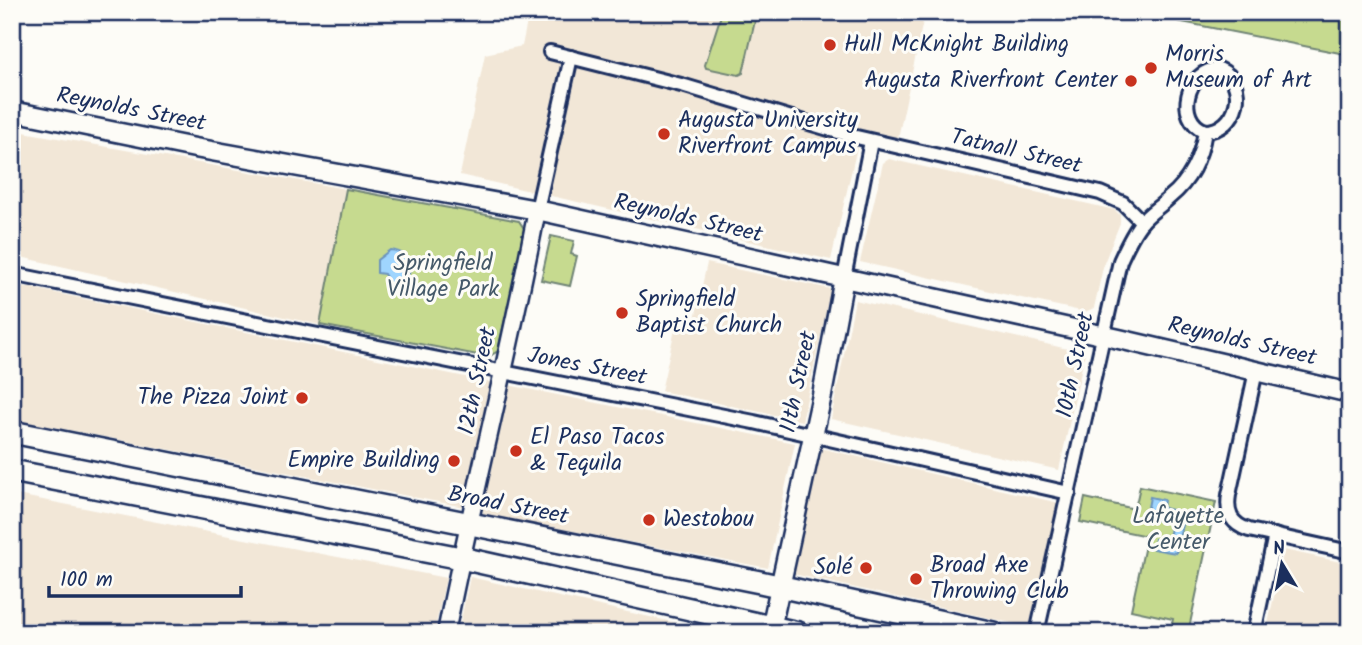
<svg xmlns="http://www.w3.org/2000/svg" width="1362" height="645" viewBox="0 0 1362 645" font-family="Kalam,sans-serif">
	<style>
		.built { fill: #f2e7d7 }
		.green { fill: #c6da8f; stroke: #708476; stroke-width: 2 }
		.water { fill: #9fd5fe; stroke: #6a93be; stroke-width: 2 }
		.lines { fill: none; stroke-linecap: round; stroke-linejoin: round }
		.minor-casing { stroke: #1b2f5e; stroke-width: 18 }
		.tertiary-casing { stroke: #1b2f5e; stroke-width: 21 }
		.secondary-casing { stroke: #1b2f5e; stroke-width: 23 }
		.primary-casing { stroke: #1b2f5e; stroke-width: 26 }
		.minor { stroke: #fdfcf7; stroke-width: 12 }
		.tertiary { stroke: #fdfcf7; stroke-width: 16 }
		.secondary { stroke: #fdfcf7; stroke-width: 18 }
		.primary { stroke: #fdfcf7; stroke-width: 21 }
		.poi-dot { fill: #c8321e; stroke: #fdfcf7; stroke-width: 2.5 }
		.labels { text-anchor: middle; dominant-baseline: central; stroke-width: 6; stroke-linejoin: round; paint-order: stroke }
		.poi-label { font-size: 23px; fill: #1b2f5e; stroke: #fdfcf7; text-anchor: start }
		.street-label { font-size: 23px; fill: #1b2f5e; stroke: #fdfcf7 }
		.park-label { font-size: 23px; fill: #465a6a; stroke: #fdfcf7 }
	</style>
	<rect width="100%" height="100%" fill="#fdfcf7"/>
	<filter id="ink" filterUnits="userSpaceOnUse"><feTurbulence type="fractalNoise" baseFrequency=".0143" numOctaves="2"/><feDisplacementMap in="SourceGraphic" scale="14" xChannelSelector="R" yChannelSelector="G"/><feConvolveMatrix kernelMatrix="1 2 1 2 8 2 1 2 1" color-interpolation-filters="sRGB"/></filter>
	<g filter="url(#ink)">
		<g class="built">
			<path d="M529,12H925L898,138L861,130L831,260L460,175L485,54L522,46Z"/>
			<path d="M12,130L346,189L320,325L12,255Z"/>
			<path d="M889,159L1115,210L1120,215V223L1104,263L1094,308L1085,312L860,262L883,163Z"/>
			<path d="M707,263L831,289L802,421L661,391L676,325L693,328Z"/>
			<path d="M12,284L490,382L464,507L12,419Z"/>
			<path d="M855,300L1085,353L1059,470L831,419Z"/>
			<path d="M508,385L795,443L768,568L482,514Z"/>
			<path d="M820,448L1059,503L1029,627L789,573Z"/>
			<path d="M12,494L446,578L434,633H12Z"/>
			<path d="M1284,550L1350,564V633H1266Z"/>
			<path d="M470,577L722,633H458Z"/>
		</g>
		<g class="green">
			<path d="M722,12H757L743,73L739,75L706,68L705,65Z"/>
			<path d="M1131,12H1350V55Z"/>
			<path d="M346,189L519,221L525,230L498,351L488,357L320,325Z"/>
			<path d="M551,236L574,241L571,254L577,256L570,286L541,280Z"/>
			<path d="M1140,486L1216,502L1188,633H1170L1173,619L1131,610L1147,536L1080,522L1085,498L1135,509Z"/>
		</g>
		<g class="water">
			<path d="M390,250C417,252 417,283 390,284L384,274L377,273V260Z"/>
			<path d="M1150,497L1164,500L1163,508L1197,516L1196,522L1183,520L1176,553L1153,549L1155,539L1168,542L1172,523L1146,518Z"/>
		</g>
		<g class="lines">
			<g class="minor-casing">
				<g id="minor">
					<path d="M550,52L685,86L852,136L1100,193L1123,203L1142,222"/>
					<path d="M1219,69C1250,82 1238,131 1205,131C1174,119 1187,69 1219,69Z"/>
					<path d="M537,210L571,57"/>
					<path d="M12,274L754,422L1069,493"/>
					<path d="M844,278L871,141"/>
					<path d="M1256,371L1229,495C1226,513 1231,524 1249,530L1350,552"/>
					<path d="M1037,633L1120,261C1126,248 1132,234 1141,223C1149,213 1161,206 1170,197C1191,180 1201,157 1205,131"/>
					<path d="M1254,633L1275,535"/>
				</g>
			</g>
			<g class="tertiary-casing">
				<path id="tertiary" d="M446,633C474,491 510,352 537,210"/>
			</g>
			<g class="secondary-casing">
				<g id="secondary">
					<path d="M12,111L195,148L537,210L1119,339L1350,393"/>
					<path d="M770,633L822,395L844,278"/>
				</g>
			</g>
			<g class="primary-casing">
				<g id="primary">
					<path d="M12,432L760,582L993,633"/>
					<path d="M12,471L461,558L798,633"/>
				</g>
			</g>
			<use href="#minor" class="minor"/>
			<use href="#tertiary" class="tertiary"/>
			<use href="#secondary" class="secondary"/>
			<use href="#primary" class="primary"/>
		</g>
	</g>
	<g class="poi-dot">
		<circle cx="830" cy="45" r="7"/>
		<circle cx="1151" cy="68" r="7"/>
		<circle cx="1131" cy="81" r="7"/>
		<circle cx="664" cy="134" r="7"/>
		<circle cx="622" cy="313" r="7"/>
		<circle cx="302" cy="398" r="7"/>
		<circle cx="516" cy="451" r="7"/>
		<circle cx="454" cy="461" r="7"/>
		<circle cx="649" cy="520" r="7"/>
		<circle cx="866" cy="568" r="7"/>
		<circle cx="916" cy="579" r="7"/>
	</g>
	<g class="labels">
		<g class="poi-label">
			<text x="844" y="45">Hull McKnight Building</text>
			<text x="1165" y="55">Morris<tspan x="1165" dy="26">Museum of Art</tspan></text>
			<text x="1117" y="81" text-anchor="end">Augusta Riverfront Center</text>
			<text x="678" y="121">Augusta University<tspan x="678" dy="26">Riverfront Campus</tspan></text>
			<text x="636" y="300">Springfield<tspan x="636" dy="26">Baptist Church</tspan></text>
			<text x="288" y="398" text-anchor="end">The Pizza Joint</text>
			<text x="530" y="438">El Paso Tacos<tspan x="530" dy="26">&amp; Tequila</tspan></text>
			<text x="440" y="461" text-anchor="end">Empire Building</text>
			<text x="663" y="520">Westobou</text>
			<text x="930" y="566">Broad Axe<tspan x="930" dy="26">Throwing Club</tspan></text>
			<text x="852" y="568" text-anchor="end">Solé</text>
		</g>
		<g class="street-label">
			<text transform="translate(131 110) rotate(11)">Reynolds Street</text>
			<text transform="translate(1016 152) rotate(13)">Tatnall Street</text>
			<text transform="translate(688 219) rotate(13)">Reynolds Street</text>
			<text transform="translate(1242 342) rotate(13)">Reynolds Street</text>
			<text transform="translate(1076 365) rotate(-78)">10th Street</text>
			<text transform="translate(587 367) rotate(11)">Jones Street</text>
			<text transform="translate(478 381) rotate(-78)">12th Street</text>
			<text transform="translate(799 382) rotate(-78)">11th Street</text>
			<text transform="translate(508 506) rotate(11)">Broad Street</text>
		</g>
		<g class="park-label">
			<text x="443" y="264">Springfield<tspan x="443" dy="26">Village Park</tspan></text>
			<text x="1178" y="517">Lafayette<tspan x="1178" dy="26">Center</tspan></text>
		</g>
	</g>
	<rect width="1362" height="645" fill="none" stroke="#fdfcf7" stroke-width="42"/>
	<rect x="21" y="21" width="1320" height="603" fill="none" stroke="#1b2f5e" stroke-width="2.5" filter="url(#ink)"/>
	<g transform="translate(1282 564) rotate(350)" stroke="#fdfcf7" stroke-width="5" paint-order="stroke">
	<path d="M0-5L12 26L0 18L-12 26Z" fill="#1b2f5e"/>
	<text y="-10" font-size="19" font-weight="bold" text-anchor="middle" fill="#1b2f5e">N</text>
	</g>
	<path d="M49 586v10h192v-10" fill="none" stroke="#1b2f5e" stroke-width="3.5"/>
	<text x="60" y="586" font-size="21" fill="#1b2f5e" stroke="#fdfcf7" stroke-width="5" paint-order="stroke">100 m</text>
</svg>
